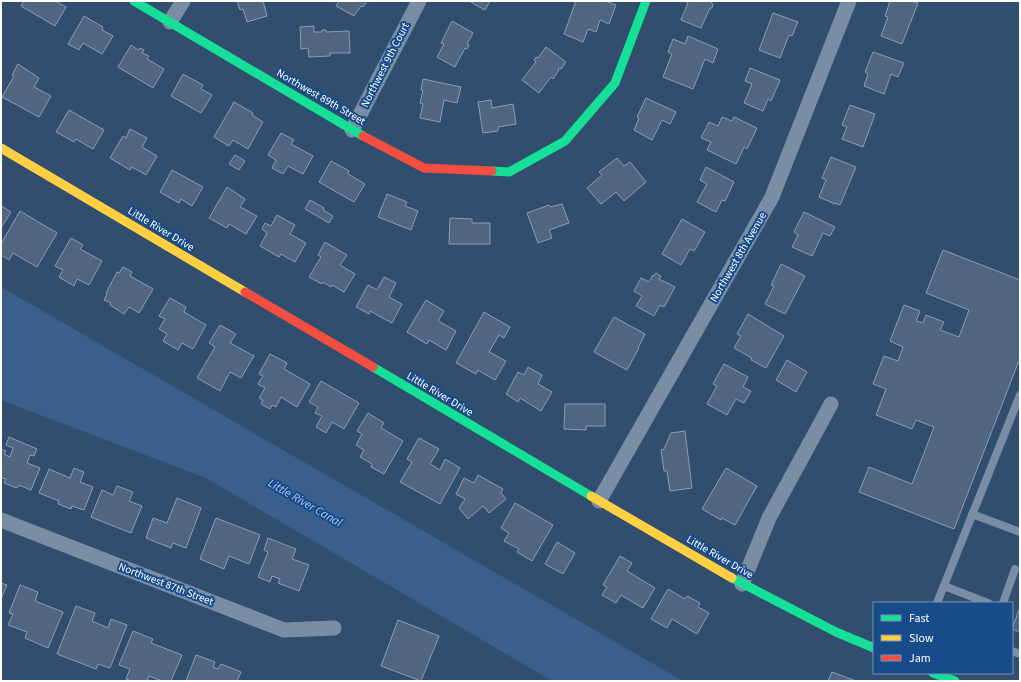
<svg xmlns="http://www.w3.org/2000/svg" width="1021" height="682" viewBox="0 0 1021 682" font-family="'Source Sans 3',sans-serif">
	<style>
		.water { fill: #3b5f8c }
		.building { fill: #4f6580; stroke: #8d9eb2 }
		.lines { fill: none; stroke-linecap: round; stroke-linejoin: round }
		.lane { stroke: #798ea5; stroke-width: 8 }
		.street { stroke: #798ea5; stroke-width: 15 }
		.fast { stroke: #16e098; stroke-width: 9 }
		.slow { stroke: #ffcf43; stroke-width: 9 }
		.jam { stroke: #f24e42; stroke-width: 9 }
		.labels { text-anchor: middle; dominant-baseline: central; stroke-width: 4; stroke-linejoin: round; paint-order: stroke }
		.street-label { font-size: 11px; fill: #fff; stroke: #184b89 }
		.water-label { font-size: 12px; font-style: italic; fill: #adcff5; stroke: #184b89 }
	</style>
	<rect width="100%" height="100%" fill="#324e6f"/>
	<path class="water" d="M1,287L683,681H552L206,478L1,400Z"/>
	<g class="building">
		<path d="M24,1H55L66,7L55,26L21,6Z"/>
		<path d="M237,1H265H263L267,16L247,22L243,9L240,10Z"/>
		<path d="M339,1H367L363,7L361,6L354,16L336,6Z"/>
		<path d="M469,1H490L485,10Z"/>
		<path d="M576,1H605L616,5L609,24L600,20L596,32L588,29L583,42L564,34Z"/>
		<path d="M685,1H712L711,3L713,4L712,8H710L701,28L681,20L688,3Z"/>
		<path d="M890,1H911L918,3L902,44L881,36L888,17L885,16Z"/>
		<path d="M773,13L798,22L792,36L789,35L780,58L759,50Z"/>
		<path d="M84,16L103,27L102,30L113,36L102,54L83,43L79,50L68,44Z"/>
		<path d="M452,21L473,33L467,44L469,45L467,49L465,48L455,67L437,57L444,44L441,43Z"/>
		<path d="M314,26V32H322V30H326V32L349,31L350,53H330V56L309,57L308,48L301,49L300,27Z"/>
		<path d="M688,36L718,49L713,63L705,59L693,89L663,77L672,54L668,52L673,39L685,44Z"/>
		<path d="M131,45L138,50L140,48L144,50L142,53L149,56L147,59L164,69L153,88L118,67Z"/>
		<path d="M546,47L566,62L561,69L559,68L558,69L559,70L553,79L551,77L539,93L522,80L536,62L534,60L536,57L538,58Z"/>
		<path d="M873,52L904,63L898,77L891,74L884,94L864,86L868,74L865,72Z"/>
		<path d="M18,64L39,78L34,87L51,96L39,117L2,97L14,76L12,75Z"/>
		<path d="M750,68L780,80L771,101L768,99L763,111L744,103L752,84L745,81Z"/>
		<path d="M183,74L203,85L201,89L212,95L201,113L171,96Z"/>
		<path d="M423,79L461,87L457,103L444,100L440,122L420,118L423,104L420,103L423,90H421Z"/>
		<path d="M646,98L676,112L670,124L662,120L652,140L634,130L639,118L637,117Z"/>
		<path d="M491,100L492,108L513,104L516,124L498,127V131L483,133L478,102Z"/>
		<path d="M234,102L253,113L252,115L263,122L248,149L233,140L229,146L214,137Z"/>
		<path d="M850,105L875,114L863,147L842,139L847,127L842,125Z"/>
		<path d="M69,110L104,130L93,149L76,139L74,142L56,132Z"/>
		<path d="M722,117L732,121L734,117L757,128L747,149L744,147L736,164L707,150L711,142L701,138L709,122L718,126Z"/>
		<path d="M130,129L147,138L142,147L157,156L146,175L132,167L130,170L110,158L123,136L126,138Z"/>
		<path d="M281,133L294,140L291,144L313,156L303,174L288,166L283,174L272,168L276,160L268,155Z"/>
		<path d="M235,155L245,161L239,170L229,164Z"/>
		<path d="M831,157L856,167L840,205L835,203V204L819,197L826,180L822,178Z"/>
		<path d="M617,158L624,166L630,162L646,182L624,201L616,192L601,204L587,188L602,175L599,172Z"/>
		<path d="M331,161L349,171L348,174L365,184L354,202L319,182Z"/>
		<path d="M706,167L734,182L725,201L722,200L716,212L697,202L707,184L700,180Z"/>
		<path d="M172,170L203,187L192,206L181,199L179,203L160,192Z"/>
		<path d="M227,187L245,199L240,207L257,216L246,234L229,224L227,228L209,218Z"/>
		<path d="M387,194L407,202L405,206L418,211L411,230L378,217Z"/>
		<path d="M310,200L324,208L323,210L333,216L329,223L305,209Z"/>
		<path d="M562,204L569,223L549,230L552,238L538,243L527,213L549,205L550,207Z"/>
		<path d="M1,206L11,212L1,228Z"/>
		<path d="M20,211L57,233L37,267L13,253L9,260L1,255V244Z"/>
		<path d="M804,212L835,227L830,236L823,233L812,256L792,247L798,235L794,232Z"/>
		<path d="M277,215L295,225L290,234L306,243L295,262L281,254L279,257L260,246L267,233L262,229L265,223L271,226Z"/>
		<path d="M450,218L472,219V223H490V244H449Z"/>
		<path d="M682,219L705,232L694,251L690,249L681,265L662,254Z"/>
		<path d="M71,238L83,245L80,249L102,261L89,285L77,279L74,286L59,277L63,270L55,266Z"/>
		<path d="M325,242L347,255L340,265L355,274L344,292L332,285L331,287L323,282L322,284L309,277L321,257L318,255Z"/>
		<path d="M943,250L1020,280V358L954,529L859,492L869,467L912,484L934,427L916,420L912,429L876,415L886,389L873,384L884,356L898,361L903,347L890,341L904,305L920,311L916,321L923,323L926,315L944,322L940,330L959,337L969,310L926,293Z"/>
		<path d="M781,264L805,276L785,314L765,304L774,286L771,285Z"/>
		<path d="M123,267L132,272L130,276L153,289L139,313L129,307L124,314L110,305L111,303L104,300L107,294L106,293L117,272L119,273Z"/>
		<path d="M656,273L661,276L659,279L675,287L664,307L660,305L654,316L636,306L642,296L634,291L641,278L649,282L653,275L654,276Z"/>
		<path d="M384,277L396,283L389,297L402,304L392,323L370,311L369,314L356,307L368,285L377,290Z"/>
		<path d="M170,298L186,307L184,312L206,325L193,349L182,343L178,350L163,341L167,334L159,329L165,319L159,316Z"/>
		<path d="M426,300L444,311L438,321L456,331L446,350L429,340L427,344L407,332Z"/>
		<path d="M484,312L510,327L504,338L499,335L489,352L506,361L495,380L478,370L476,374L456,363Z"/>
		<path d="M748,314L784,336L766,368L751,360L752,358L734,348L741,336L737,334Z"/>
		<path d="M614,317L645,334L638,348H639L627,370L594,352Z"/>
		<path d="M220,325L236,334L230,343L254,356L241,378L230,372L220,391L197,378L215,347L209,343Z"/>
		<path d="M270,354L287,363L284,369L310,384L297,407L281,397L276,407L272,405L270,409L261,404L263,400L259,398L265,388L258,384L263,376L259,374Z"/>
		<path d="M787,360L807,372L796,392L776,380Z"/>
		<path d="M724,364L748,377L743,387L751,391L744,403L736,399L727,415L707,404L717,386L713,384Z"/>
		<path d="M528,367L542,375L538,384L552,392L541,411L520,398L518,402L506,394L518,372L524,375Z"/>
		<path d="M321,381L359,403L344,429L332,422L326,433L316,427L322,416L315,413L318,407L309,402Z"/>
		<path d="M565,404H605V426H586V430L564,429Z"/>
		<path d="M368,413L384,423L381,428L403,441L384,474L371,467L372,464L360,457L364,450L356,445L362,434L357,431Z"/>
		<path d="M685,431L692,488L670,491L667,471H664L661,450L664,449L671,433Z"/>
		<path d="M9,437L37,449L34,456L30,455L27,463L40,468L31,490L19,485L17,488L4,483L6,479L1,478V449L6,451L4,454L10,457L13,448L6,445Z"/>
		<path d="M419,438L439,449L430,464L440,470L445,459L460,468L440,504L400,482L412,462L407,459Z"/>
		<path d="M74,468L84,472L80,482L93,487L84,510L72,506L71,509L58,504L59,501L39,493L49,469L70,478Z"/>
		<path d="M726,468L757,486L735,525L722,518L721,520L702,509Z"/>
		<path d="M478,475L503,489L501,493L506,499L489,513L483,506L468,519L459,508L465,499L456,494L464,478L474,483Z"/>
		<path d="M117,486L133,492L129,501L142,506L131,533L91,517L102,490L113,495Z"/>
		<path d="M177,498L201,508L186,548L173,543L171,548L146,538L153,518L167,523Z"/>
		<path d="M515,503L553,525L532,561L517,552L519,549L504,541L509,533L501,528Z"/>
		<path d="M216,518L260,535L249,564L229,556L224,569L200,559Z"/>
		<path d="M268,538L296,549L292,559L309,565L299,591L278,583L280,579L272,576L270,582L258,577L268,552L264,550Z"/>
		<path d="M557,542L575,553L563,574L545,564Z"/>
		<path d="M620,556L632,563L627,571L655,588L643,608L621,595L616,603L602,595L607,587L603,585Z"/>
		<path d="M1,583L7,585L1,599Z"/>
		<path d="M20,585L38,592L35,601L63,612L48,648L25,638L27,632L8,625L13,614L9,613Z"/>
		<path d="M668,589L685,599L687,596L700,603L698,607L709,613L697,634L672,619L667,628L651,619Z"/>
		<path d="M76,606L95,613L92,621L108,628L111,619L127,625L110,668L98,664L96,669L57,654Z"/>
		<path d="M1020,607V632L1012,629Z"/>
		<path d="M398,620L439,636L421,681L381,666Z"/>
		<path d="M133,631L153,639L151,643L182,655L171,681H162L149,676L147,681H132L126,679L130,669L119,665Z"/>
		<path d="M196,655L215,662L213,667L218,669L221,664L241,672L237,681H186Z"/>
		<path d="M832,672L856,681H828Z"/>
	</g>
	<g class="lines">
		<g class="lane">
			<path d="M972,514L1020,532"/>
			<path d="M944,586L988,603"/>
			<path d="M937,603L1020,395"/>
			<path d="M1003,603L1015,569"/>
			<path d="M1012,651L1020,654"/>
		</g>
		<g class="street">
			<path d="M170,22L183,1"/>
			<path d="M352,130L419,1"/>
			<path d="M599,501L772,197L849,1"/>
			<path d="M1,520L284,630L334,628"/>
			<path d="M742,584L769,518L831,404"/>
		</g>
		<g class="fast">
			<path d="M134,1L363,136"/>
			<path d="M492,171L509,172L565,141L615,83L646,1"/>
			<path d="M373,367L591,496"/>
			<path d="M732,578L836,632L874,648"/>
			<path d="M933,673L955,681"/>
		</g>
		<g class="slow">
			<path d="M1,148L245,292"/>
			<path d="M591,496L732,578"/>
		</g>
		<g class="jam">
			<path d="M363,136L424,168L492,171"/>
			<path d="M245,292L373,367"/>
		</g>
	</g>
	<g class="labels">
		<g class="street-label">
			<text transform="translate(385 65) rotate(-63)">Northwest 9th Court</text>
			<text transform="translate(321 97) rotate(30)">Northwest 89th Street</text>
			<text transform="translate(161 229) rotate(31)">Little River Drive</text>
			<text transform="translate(738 257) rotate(-60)">Northwest 8th Avenue</text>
			<text transform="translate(440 394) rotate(31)">Little River Drive</text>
			<text transform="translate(720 557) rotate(30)">Little River Drive</text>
			<text transform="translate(166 584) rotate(21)">Northwest 87th Street</text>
		</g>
		<g class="water-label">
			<text transform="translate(305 503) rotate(30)">Little River Canal</text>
		</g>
	</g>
	<rect width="1021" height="682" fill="none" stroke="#ffffff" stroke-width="4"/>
	<rect x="873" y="602" width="140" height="72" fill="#184b89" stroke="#7493b8"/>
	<rect x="881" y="615" width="20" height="6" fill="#16e098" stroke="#7493b8"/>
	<text x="909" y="622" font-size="12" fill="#ffffff">Fast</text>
	<rect x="881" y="635" width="20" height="6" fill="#ffcf43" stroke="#7493b8"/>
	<text x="909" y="642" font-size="12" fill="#ffffff">Slow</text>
	<rect x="881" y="655" width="20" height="6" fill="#f24e42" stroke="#7493b8"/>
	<text x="909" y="662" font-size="12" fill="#ffffff">Jam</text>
</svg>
